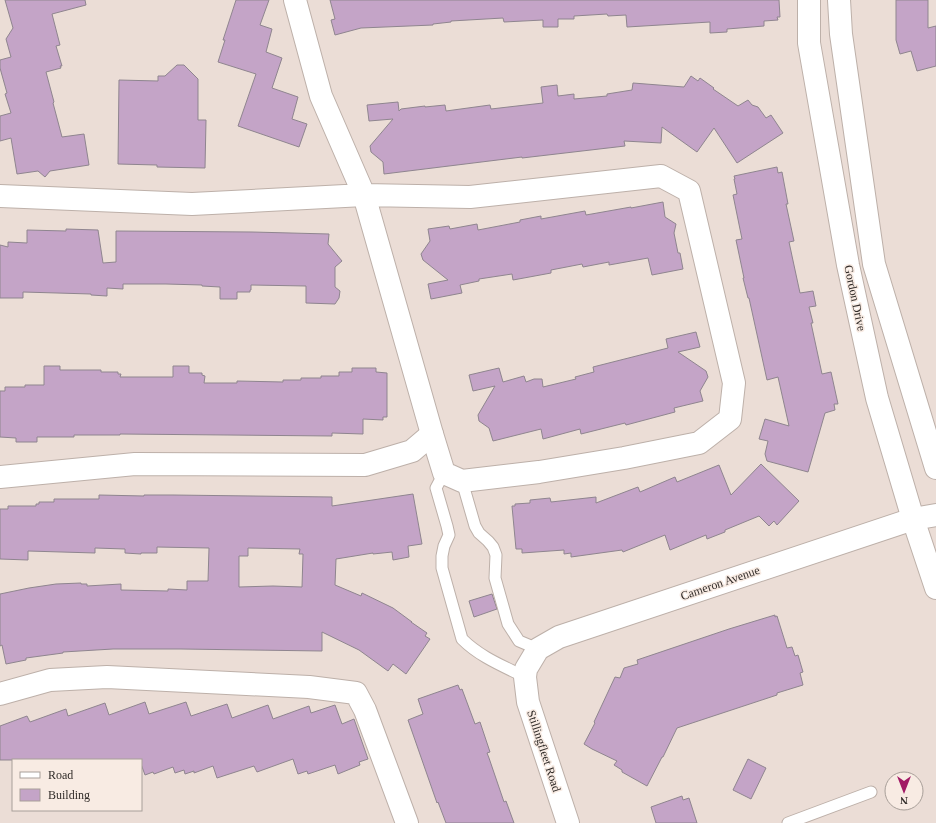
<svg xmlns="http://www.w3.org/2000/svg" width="936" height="823" viewBox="0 0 936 823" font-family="Georgia,serif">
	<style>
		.building { fill: #c4a4c7; stroke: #8f858f; fill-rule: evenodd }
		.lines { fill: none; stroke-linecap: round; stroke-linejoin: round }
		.lane-casing { stroke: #bdb0a9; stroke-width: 13 }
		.street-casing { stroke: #bdb0a9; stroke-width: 24 }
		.secondary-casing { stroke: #bdb0a9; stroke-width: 24 }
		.lane { stroke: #fff; stroke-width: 11 }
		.street { stroke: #fff; stroke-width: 22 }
		.secondary { stroke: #fff; stroke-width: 22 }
		.labels { text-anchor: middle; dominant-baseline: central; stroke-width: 3; stroke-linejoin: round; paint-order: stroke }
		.street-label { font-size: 12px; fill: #312c29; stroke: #f8ebe3 }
	</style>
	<rect width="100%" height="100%" fill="#ebddd6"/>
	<g class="building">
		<path d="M5,0H85L86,5L52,14L60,45L56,46L62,66H60L61,68L46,72L54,102L53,103L62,137L84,134L89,165L50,171L45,177L38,171L17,174L11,138L0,141V116L11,113L5,94L7,93L0,68V60L11,57L6,39L13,28Z"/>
		<path d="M236,0H269L260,25L272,29L266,52L282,58L272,88L298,97L292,119L307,124L299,147L238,126L256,74L218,62L225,40H223Z"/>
		<path d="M330,0H779L780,17H777L778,20L764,21V26L727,29V32L710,33V22L627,27L626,15L608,16L607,14L574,16V19H558V27H543V20L504,22L503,18L451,21V22L433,24V25L361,28L335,35L331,20L335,19Z"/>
		<path d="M896,0H928V28L936,26V66L917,71L911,51L900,54L896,40Z"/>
		<path d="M177,65H184L198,79V120H206L205,168L157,167V165L118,164L119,80L158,81V76H165Z"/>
		<path d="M691,76L698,81L700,78L714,88L713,89L738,106L748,100L752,105L758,107L766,118L771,115L783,133L737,163L714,128L697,152L662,127L661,143L624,141L625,146L522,158V157L384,174L383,162L371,152L370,146L393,119L369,121L367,105L398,102L399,111L401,109L425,106V107L445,105L446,111L490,105L491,109L543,103L541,87L557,85L558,96L574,94V99L607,96V94L632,90L633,83L684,87Z"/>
		<path d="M777,167L778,173L782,172L788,204H786L794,241L789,242L800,293L813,291L816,306L809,307L813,323H811L822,374L831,372L838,404H834L835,410L825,413L808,472L767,461L765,454L768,441L759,439L765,419L789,426L778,377L767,380L749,298H748L743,278H744L736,240L742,239L733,195L737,194L734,179H735L734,176Z"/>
		<path d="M663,202L665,217L676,224L674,233L678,253H680L683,269L652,275L648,258L609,265V262L583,267L582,264L551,270V273L513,280L512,274L479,279V281L460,285L462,293L431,299L428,284L448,280L423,260L421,254L430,241L428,229L449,226L450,229L477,224L478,230L520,222V220L541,216V219L585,211L586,215L631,207V208Z"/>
		<path d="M66,229L98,230L103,263L116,262V231L252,232L329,234L328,244L342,261L335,267V287L340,291L339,298L335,304L306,303V286L251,285V290H250V292H237V299H220V287L202,286V285L166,284H123V289L107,288V296L91,295V294L23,292V298H0V245L8,247V242L27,243V230L66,231Z"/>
		<path d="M696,332L700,347L678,352L706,371L708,377L700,391L703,401L674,408L675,412L626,425L625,423L581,434L580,429L543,439L541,429L493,441L489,428L479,421L478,415L495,386L473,391L469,375L499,368L503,382L524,376L526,382L534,379H542L543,387L576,379L575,377L594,372L593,367L668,348L666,339Z"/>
		<path d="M44,366H60V370H101V372H118V374H121L120,377H173V366H189V373H202V375L205,376L204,383H237V381L283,382V380H301V378H321V376H339V372H352V368H376V372L387,373V417H383V420L363,419V434L332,433V436L120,434V435H74V437H37V442H16V438L0,437V391H5V387H25V385H44Z"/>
		<path d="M761,464L799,501L777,525L774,521L769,526L759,516L725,530V532L707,539L706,535L670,550L665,535L623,552L622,550L571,557V553L564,554V550L522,553V549H516L512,506H515V504L530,503V500L550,498L551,502L596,497V503L638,487L640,492L675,477L677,482L719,465L731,495Z"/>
		<path d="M413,494L422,544L408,546L409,557L393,560L392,552L373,554V553L336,559L335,585L361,596L362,593L393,608L412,622H411L427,633L425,636L430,639L406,674L393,664L388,671L359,650L322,632V651L181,649H113L63,652V653L26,658V660L6,664L2,645L0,646V594L29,588L56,584L81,583V584H87V586L121,584V590L168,591V589L187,590V581H208L209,548L157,547V553H141V554L125,553V549L95,548V553L28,551V560L0,559V509H8V506H36V504H39V502H54V499H99V495L144,496V495H173L332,497V506ZM248,548L300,549L299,554H303L302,587L273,586L239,587V556H248Z"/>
		<path d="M492,594L497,609L474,617L469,601Z"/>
		<path d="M775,615V617L777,616L787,648L792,647L795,656L798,655L803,672L800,673L803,685L777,693V695L677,728L663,757H662L647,786L622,772V770L614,765L617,761L592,749L584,744L595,723L594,722L615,677L620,678L624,668L638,664L637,660L729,629Z"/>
		<path d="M458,685L460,690L462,689L475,724L480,722L490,752L487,753L489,758L504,802L506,801L514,823H446L438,802L437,803L408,720L423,714L418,699Z"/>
		<path d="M145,702L149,714L186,702L191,716L227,704L232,718L268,705L273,719L309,706L311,713L335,705L342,724L354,719L368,759L359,762L360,765L338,774L335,765L308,774L307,771L298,774L293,759L257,772L254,766L217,778L213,766L194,773V771L185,774L184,770L175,773L173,767L154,774L153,772L145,775L141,764V760H0V726L27,716L30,722L66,709L68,716L105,703L109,715Z"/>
		<path d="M748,759L766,768L751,799L733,790Z"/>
		<path d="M682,796L683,800L689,798L697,823H656L651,807Z"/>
	</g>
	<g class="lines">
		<g class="lane-casing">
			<g id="lane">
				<path d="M444,473L436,488L447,526L449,535L444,546L442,556V568L462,639C480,657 503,666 525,677"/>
				<path d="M462,481L475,526L479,533L488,541L493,547L496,555L495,578L508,624L519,641L538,649"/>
				<path d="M788,823L871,792"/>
			</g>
		</g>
		<g class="street-casing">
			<g id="street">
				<path d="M0,196L192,204L364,195L470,197L661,176L689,191L734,383L730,419L699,443L624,458L539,472L462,481L444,473L432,434L364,195L321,96L295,0"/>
				<path d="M0,477L135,464L365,465L412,451L432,434"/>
				<path d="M0,694L50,680L107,677L309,687L356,693L365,710L407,823"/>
				<path d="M568,823L528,702L525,677L526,669L538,649L559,637L913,519L936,515"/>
			</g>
		</g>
		<g class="secondary-casing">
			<g id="secondary">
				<path d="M809,0V43L848,265L877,398L913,519L936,588"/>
				<path d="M839,0L841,34L874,264L936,468"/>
			</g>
		</g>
		<use href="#lane" class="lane"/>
		<use href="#street" class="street"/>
		<use href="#secondary" class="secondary"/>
	</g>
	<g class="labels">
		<g class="street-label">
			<text transform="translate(855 298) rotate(78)">Gordon Drive</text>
			<text transform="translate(720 583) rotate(-19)">Cameron Avenue</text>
			<text transform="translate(544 751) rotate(72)">Stillingfleet Road</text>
		</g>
	</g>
	<rect x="12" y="759" width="130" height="52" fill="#f8ebe3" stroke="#a89f99"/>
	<rect x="20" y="772" width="20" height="6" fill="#ffffff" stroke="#a89f99"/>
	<text x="48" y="779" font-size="12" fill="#312c29">Road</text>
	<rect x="20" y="789" width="20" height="12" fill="#c4a4c7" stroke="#a89f99"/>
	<text x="48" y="799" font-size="12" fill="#312c29">Building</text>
	<g transform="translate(904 791) rotate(180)"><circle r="19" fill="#f8ebe3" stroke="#a89f99"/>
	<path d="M0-3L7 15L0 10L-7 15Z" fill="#a21a65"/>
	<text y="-6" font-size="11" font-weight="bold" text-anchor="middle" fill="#312c29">N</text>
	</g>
</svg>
